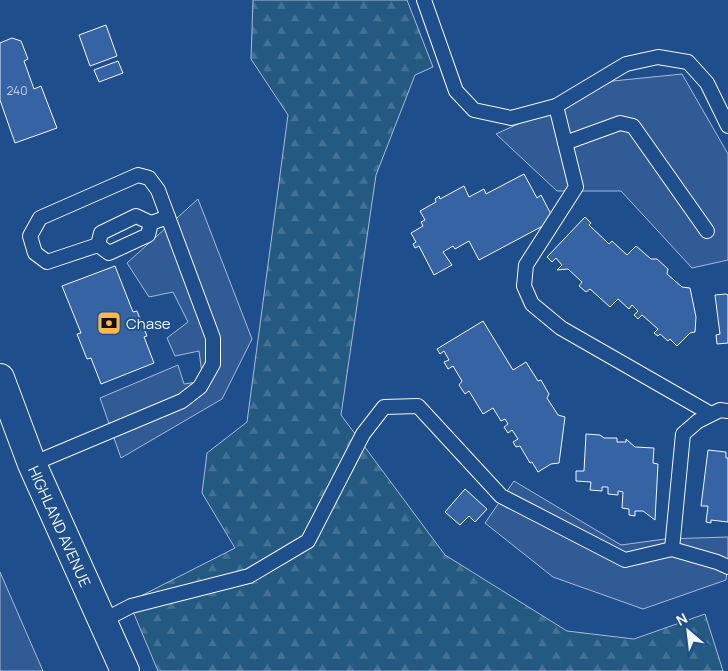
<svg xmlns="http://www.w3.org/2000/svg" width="728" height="671" viewBox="0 0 728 671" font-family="Manrope,sans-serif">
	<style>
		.forest { fill: url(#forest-firs); stroke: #a8bbd7 }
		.parking { fill: #305b95; stroke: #a8bbd7 }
		.building { fill: #3563a3; stroke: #f2f6ff }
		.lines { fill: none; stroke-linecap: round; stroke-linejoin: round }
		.service-casing { stroke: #f2f6ff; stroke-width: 16 }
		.trunk-casing { stroke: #f2f6ff; stroke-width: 30 }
		.service { stroke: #1f4e8c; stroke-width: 14 }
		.trunk { stroke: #1f4e8c; stroke-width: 28 }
		.labels { text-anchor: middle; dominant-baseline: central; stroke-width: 4; stroke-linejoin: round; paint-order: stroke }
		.number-label { font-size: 12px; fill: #c3d1e8 }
		.poi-label { font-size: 15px; fill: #f2f6ff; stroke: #1f4e8c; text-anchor: start }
		.street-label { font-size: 15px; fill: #f2f6ff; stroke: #1f4e8c }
	</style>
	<defs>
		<pattern id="forest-firs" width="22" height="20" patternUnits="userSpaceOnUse" patternTransform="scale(1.25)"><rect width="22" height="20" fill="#245a82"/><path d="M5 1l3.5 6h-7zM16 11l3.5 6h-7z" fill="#447295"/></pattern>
	</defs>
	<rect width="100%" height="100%" fill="#1f4e8c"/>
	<path class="forest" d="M253,0H407L433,67L415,75L376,175L341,415L445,555L567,631L634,639L705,614L723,671H158L129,602L235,548L202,493L207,453L247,422L288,115L251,59Z"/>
	<g class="parking">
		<path d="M682,74L728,154V260L692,268L621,191H557L496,134L613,81Z"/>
		<path d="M198,199L252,339L222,399L121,458L100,398L178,365L184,384L203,381L199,351L175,356L167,338L188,322L173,292L149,297L127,263Z"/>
		<path d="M514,481L621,545L665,539L728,537V560L726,580L643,609L553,577L485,523Z"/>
		<path d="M0,572L43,671H0Z"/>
	</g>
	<g class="building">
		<path d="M106,25L117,56L90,66L79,35Z"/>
		<path d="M12,38L21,41L28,59L24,61L34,89L41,86L57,128L15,143L0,100V43Z"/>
		<path d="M118,61L123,73L99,82L94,70Z"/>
		<path d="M524,174L537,198L541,195L554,220L479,260L469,241L455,249L453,246L443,252L452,265L434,275L419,246L415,248L413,244L416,242L411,233L423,226L421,222L425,220L420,211L436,202L435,199L439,196L440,199L464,186L469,197L484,189L486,194Z"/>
		<path d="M585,217L591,223L589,225L609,244L612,241L627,255L636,246L651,259H657L668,269L667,274L682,287L690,288L696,317L695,332L690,333L677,346L670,339L668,341L660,334L658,336L654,333L658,329L642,315L638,319L634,315L638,311L632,305L629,309L618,299L610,307L590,289L586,292L579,286L582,282L568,269L557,270L562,265L556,258L552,262L547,257Z"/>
		<path d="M115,266L133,312L137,311L147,336L144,337L154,363L101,384L91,358L87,359L77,334L81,333L62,286Z"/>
		<path d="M726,294L728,295V343L717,344L716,335L720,334L715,295Z"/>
		<path d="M483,321L513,370L526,362L538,381L541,380L549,394L547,398L558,415L565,417L559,463L551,464L538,472L532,462L530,463L520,446L516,447L513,442L518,439L512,430L508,433L504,427L508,424L505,419L501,421L493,408L483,414L469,391L465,394L459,385L462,381L453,366L448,369L444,362L449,360L444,351L440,354L437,349Z"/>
		<path d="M586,434L600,435L604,438H617V442H626V439L635,447L654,448L653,463L658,464L655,520L643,511H635V516L629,515V509L622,508L623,492L618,491V495L608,494V487H602V491L590,490L591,482L576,481V471H584Z"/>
		<path d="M708,450L726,452V458H728V522L711,520V523L706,522L708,506H701Z"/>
		<path d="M465,489L487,509L475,522L469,516L460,525L445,512Z"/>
	</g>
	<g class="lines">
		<g class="service-casing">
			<g id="service">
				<path d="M424,0L456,91L474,110L511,118L556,106L626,64L658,57L688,62L707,83L728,126"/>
				<path d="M556,106L576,187L526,265L524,286L532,304L561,328L711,414"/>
				<path d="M565,143L620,123L633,126L707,231"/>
				<path d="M98,245L101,233L136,216L151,223L168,217"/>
				<path d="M98,245L109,253L148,235L151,223"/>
				<path d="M728,411L720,410L698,421L683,434L672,549L717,562L728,567"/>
				<path d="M32,464L182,401L200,387L213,364V338L158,190L149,178L138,175L40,218L30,236L35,253L47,262L98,245"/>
				<path d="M102,621L131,606L249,576L308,541L363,434L384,407L418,406L501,496L625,560L672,549"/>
			</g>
		</g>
		<g class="trunk-casing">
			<g id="trunk">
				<path id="s1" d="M0,378L32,464L125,671"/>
			</g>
		</g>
		<use href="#service" class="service"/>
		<use href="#trunk" class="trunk"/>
	</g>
	<defs>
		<g id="bank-square" transform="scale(1.25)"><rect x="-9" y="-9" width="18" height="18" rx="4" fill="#ffb74d" stroke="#1f4e8c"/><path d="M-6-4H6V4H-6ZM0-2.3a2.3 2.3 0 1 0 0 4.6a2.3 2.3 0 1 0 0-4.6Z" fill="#111"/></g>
	</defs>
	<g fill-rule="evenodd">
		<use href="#bank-square" x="109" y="323"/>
	</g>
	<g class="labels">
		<g class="number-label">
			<text x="17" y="90">240</text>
		</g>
		<g class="poi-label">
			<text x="126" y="323">Chase</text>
		</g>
		<g class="street-label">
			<text stroke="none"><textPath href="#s1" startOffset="160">HIGHLAND AVENUE</textPath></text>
		</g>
	</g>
	<g transform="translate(688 631) rotate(332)" stroke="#1f4e8c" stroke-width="4" paint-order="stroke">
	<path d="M0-4L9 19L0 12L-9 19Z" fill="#f2f6ff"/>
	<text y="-8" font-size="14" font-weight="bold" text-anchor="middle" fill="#f2f6ff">N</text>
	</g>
</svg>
